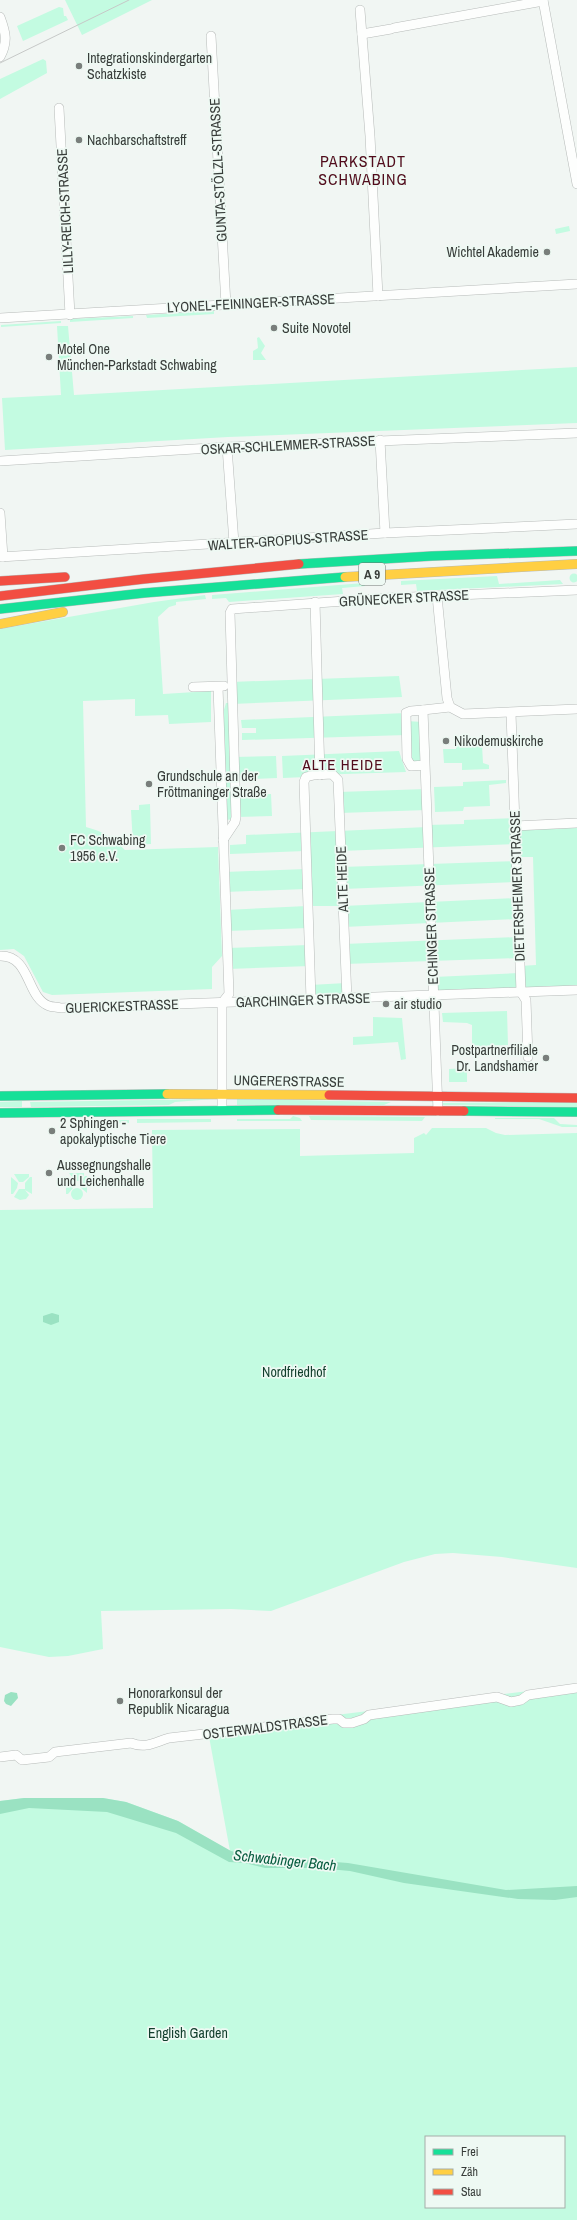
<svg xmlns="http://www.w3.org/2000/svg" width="577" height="2220" viewBox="0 0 577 2220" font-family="'Archivo Narrow',sans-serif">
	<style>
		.green { fill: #c3fbe1; fill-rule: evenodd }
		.water { fill: #9ae2c2 }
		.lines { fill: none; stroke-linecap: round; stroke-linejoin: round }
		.street-casing { stroke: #b7bbb9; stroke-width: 10 }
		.fast-casing { stroke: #b7bbb9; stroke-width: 10 }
		.slow-casing { stroke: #b7bbb9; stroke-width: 10 }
		.jam-casing { stroke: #b7bbb9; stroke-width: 10 }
		.street { stroke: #fdfefd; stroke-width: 9 }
		.fast { stroke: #16e098; stroke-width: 9 }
		.slow { stroke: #ffcf43; stroke-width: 9 }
		.jam { stroke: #f24e42; stroke-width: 9 }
		.tram { stroke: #c6c8c7; stroke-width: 1 }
		.poi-dot { fill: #797e7b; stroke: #eef9f3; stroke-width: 1.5 }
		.labels { text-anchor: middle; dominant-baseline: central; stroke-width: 3.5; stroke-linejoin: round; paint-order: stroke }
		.shield { fill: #eef9f3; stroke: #6f7572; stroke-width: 1 }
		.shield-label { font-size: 13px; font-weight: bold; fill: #383d3a }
		.poi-label { font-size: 14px; fill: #383d3a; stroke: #eef9f3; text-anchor: start }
		.street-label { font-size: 14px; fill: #383d3a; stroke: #eef9f3 }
		.park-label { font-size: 14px; fill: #113e2c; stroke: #eef9f3 }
		.neighbourhood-label { font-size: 15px; letter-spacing: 1px; fill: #510c1c; stroke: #eef9f3 }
		.water-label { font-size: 15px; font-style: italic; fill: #065b3e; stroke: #eef9f3 }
		.quarter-label { font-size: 16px; letter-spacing: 1px; fill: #510c1c; stroke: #eef9f3 }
	</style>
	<rect width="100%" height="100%" fill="#f1f6f3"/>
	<g class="green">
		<path d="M65,0H152L82,35Z"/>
		<path d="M59,7L63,8L64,16H66L68,20L23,41L17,26Z"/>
		<path d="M43,59L46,61L47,73L0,99V79Z"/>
		<path d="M569,226L570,231L556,234L555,229Z"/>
		<path d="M214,311V314L147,318L146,315Z"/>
		<path d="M133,316V318L70,322V319Z"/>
		<path d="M61,321V323L1,327V325Z"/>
		<path d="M57,326H68L74,395L577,367V423L228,437L5,450L2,398L61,395Z"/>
		<path d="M259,337L265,346L261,353L266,360H253V351L258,348L257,338Z"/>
		<circle cx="574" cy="578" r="4.5"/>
		<path d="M497,576L499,584L560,580L563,584L417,591L416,584L401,585V581Z"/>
		<path d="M364,583L365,586L342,588L343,594L229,602L226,598L212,599V595Z"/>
		<path d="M205,595L206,599L176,602V605L169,607L158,617L163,694L211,691V722L169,724L168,715L135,716V699L83,701L86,827C102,831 113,838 125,850L218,847L222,956L212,967V989L52,995L43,992L24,956L14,949L0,950V629L154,602Z"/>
		<path d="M399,676L402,697L232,704L231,682Z"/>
		<path d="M226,703H229L233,819L227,820L223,713Z"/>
		<path d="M406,713V721L423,722L425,765L411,766L406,735L242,740V733H256V728H242L241,720Z"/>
		<path d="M456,745H482L483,763L489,765V769L462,770V763H444L443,749H456Z"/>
		<path d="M399,751L406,772L314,775L306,777L283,778L282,756Z"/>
		<path d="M276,756L277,778L234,780V757Z"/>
		<path d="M506,780V783L489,785L490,806L464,807L463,811L435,812L434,787L463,786V782Z"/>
		<path d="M426,789L427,810L340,813L339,792Z"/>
		<path d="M271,794L272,816L236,817L235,796Z"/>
		<path d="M150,804L151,844L133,845L131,810H139V805Z"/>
		<path d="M514,818L515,826L541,829L577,828V988L434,995V977L519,973L520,966L536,965L533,857H518L515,844L341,851L342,867L516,861L517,882L343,889V906L517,898L518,919L344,927L343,906H307L308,928L227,931L226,910L307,906L306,889L225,892V872L306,869L305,851L230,854V845L246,844V835L427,827V825L464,824V820Z"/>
		<path d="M518,937L519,958L345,964L344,944Z"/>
		<path d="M308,945L310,966L228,969V948Z"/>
		<path d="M346,983L347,999L311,1000L310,985Z"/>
		<path d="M507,1011L508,1045L472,1047V1025L467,1023L443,1022L442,1013Z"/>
		<path d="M373,1017L402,1018L406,1059L401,1060L398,1042L353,1045V1037L373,1036Z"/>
		<path d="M467,1068V1082H449V1069Z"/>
		<path d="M214,1099L175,1102L169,1105L31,1107L30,1102Z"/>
		<path d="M237,1099L391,1102L384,1105H237Z"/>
		<path d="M22,1101V1107H0V1102Z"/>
		<path d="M577,1102V1107L443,1105V1103Z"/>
		<path d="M293,1116L300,1118L302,1121H237V1119H290Z"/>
		<path d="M309,1116L425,1117L422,1121L311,1120Z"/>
		<path d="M495,1118H554L560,1124L577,1125V1127H562L539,1119H495Z"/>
		<path d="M137,1119H211V1122L137,1123Z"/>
		<path d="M82,1120H129V1123L82,1124Z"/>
		<path d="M432,1128H486L496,1133L505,1135L577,1133V1568L502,1557L453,1553L435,1554L404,1562L271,1611L231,1609L101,1611L103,1649L68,1656L49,1657L0,1647V1210L153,1208L152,1130L300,1129V1156L414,1153V1138L424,1133L426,1135Z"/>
		<path d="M69,1173H84V1175L79,1181H75Z"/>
		<path d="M14,1174H29V1177L23,1182H19Z"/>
		<path d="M66,1176L73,1182V1188L68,1194H66Z"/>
		<path d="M85,1176H87V1193L80,1187V1182Z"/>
		<path d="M11,1177L18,1183L17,1188L13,1194H11Z"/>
		<path d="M30,1177H32V1194L25,1190L29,1195L26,1199L20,1200L14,1197L19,1189H25V1183Z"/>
		<circle cx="77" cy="1194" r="6"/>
		<path d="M577,1685V2220H0V1801L24,1798H103L126,1802L178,1821L230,1851L208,1731ZM426,2137H564V2207H426Z"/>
	</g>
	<g class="water">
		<path d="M52,1313L59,1315V1322L51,1325L43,1322V1316Z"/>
		<path d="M11,1692L17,1693L18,1698L11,1706L6,1704L4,1701L5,1695Z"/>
		<path d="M24,1798H103L126,1802L178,1821L231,1851L246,1855L348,1863L506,1890L577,1886V1897L555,1900L518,1899L404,1883L350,1871L317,1868H265L245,1863L229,1862L176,1833L107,1812L29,1808L0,1814V1801Z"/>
	</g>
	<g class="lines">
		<g class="street-casing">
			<g id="street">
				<path d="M543,0L577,184"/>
				<path d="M360,10L370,136L378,296"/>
				<path d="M0,17C6,33 8,42 0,57"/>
				<path d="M394,28L543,1"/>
				<path d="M362,34L391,29"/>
				<path d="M211,36L226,305"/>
				<path d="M59,108L70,315"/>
				<path d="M0,318L577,284"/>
				<path d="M380,440L385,533"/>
				<path d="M227,447L234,543"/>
				<path d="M0,461L227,447L577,433"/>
				<path d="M0,513L3,557"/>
				<path d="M0,557L385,533L577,524"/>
				<path d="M437,596L447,698L450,707"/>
				<path d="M315,602L320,775"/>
				<path d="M193,687L224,686"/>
				<path d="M218,687L229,994L222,1003V1110"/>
				<path d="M423,710L450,707L463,714L577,709"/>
				<path d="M511,713L521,992L526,1000L528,1057"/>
				<path d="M425,765L411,766L407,759L406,713L411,711L423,710L438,1111"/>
				<path d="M515,826L577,823"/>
				<path d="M223,840L235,822L236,817L230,613L232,609L387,598L577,590"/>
				<path d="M0,956C31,955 26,998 49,1006C52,1007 57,1007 61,1008L577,990"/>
				<path d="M311,1000L304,782L306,777L314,775L332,774L338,780L347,999"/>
				<path d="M0,1757L16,1755L22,1760L49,1757L55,1752L131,1743C146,1749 155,1742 169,1738L333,1719H339L344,1723H352L364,1719L369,1715L497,1697L511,1702L521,1700L528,1695L577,1688"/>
			</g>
		</g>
		<g class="fast-casing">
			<g id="fast">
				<path d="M299,564L432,556L577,551"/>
				<path d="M0,609L144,593L345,577"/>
				<path d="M0,1096L167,1094"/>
				<path d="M464,1111L577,1112"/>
				<path d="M0,1113L278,1110"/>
			</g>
		</g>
		<g class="slow-casing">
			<g id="slow">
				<path d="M345,577L577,564"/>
				<path d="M0,624L63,612"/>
				<path d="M167,1094L329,1095"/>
			</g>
		</g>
		<g class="jam-casing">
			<g id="jam">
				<path d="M0,581L65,577"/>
				<path d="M0,596L144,579L299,564"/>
				<path d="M329,1095L577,1098"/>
				<path d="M278,1110L464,1111"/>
			</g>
		</g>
		<use href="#street" class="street"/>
		<use href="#fast" class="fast"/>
		<use href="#slow" class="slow"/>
		<use href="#jam" class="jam"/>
		<path class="tram" d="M0,63L129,0"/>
	</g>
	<g class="poi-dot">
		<circle cx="79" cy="66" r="4"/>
		<circle cx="79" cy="140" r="4"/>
		<circle cx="547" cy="252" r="4"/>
		<circle cx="274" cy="328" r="4"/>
		<circle cx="49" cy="357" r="4"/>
		<circle cx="446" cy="741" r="4"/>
		<circle cx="149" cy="784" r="4"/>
		<circle cx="62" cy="848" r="4"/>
		<circle cx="386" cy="1004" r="4"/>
		<circle cx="546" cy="1058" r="4"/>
		<circle cx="52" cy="1131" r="4"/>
		<circle cx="49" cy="1173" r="4"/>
		<circle cx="120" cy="1701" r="4"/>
	</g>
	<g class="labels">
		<rect class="shield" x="359" y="563" width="26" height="22" rx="3"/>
		<g class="shield-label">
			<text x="372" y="574">A 9</text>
		</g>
		<g class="poi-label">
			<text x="87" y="58">Integrationskindergarten<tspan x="87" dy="16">Schatzkiste</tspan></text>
			<text x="87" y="140">Nachbarschaftstreff</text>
			<text x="539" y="252" text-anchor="end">Wichtel Akademie</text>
			<text x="282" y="328">Suite Novotel</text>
			<text x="57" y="349">Motel One<tspan x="57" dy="16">München-Parkstadt Schwabing</tspan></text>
			<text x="454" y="741">Nikodemuskirche</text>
			<text x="157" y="776">Grundschule an der<tspan x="157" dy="16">Fröttmaninger Straße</tspan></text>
			<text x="70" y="840">FC Schwabing<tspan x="70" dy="16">1956 e.V.</tspan></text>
			<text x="394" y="1004">air studio</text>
			<text x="538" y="1050" text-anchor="end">Postpartnerfiliale<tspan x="538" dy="16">Dr. Landshamer</tspan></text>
			<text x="60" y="1123">2 Sphingen -<tspan x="60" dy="16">apokalyptische Tiere</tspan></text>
			<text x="57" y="1165">Aussegnungshalle<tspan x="57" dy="16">und Leichenhalle</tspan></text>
			<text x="128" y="1693">Honorarkonsul der<tspan x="128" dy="16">Republik Nicaragua</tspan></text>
		</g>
		<g class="street-label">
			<text transform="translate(218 170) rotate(-93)">GUNTA-STÖLZL-STRASSE</text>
			<text transform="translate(65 211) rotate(-93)">LILLY-REICH-STRASSE</text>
			<text transform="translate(251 303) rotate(-3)">LYONEL-FEININGER-STRASSE</text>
			<text transform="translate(288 445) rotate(-3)">OSKAR-SCHLEMMER-STRASSE</text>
			<text transform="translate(288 540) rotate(-4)">WALTER-GROPIUS-STRASSE</text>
			<text transform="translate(404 598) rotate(-3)">GRÜNECKER STRASSE</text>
			<text transform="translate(342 879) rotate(-92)">ALTE HEIDE</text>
			<text transform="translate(517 886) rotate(-92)">DIETERSHEIMER STRASSE</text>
			<text transform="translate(431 926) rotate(-92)">ECHINGER STRASSE</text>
			<text transform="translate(303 1000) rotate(-2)">GARCHINGER STRASSE</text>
			<text transform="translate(122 1006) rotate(-2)">GUERICKESTRASSE</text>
			<text transform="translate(289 1081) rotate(1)">UNGERERSTRASSE</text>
			<text transform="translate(265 1727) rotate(-7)">OSTERWALDSTRASSE</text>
		</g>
		<g class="park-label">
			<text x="294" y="1372">Nordfriedhof</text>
			<text x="188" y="2033">English Garden</text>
		</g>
		<g class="neighbourhood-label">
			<text x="343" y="764">ALTE HEIDE</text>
		</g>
		<g class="water-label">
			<text transform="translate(285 1860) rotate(6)">Schwabinger Bach</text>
		</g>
		<g class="quarter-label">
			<text x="363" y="161">PARKSTADT<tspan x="363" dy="18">SCHWABING</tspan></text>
		</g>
	</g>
	<rect x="425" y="2136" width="140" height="72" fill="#eef9f3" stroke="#a5aea9"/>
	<rect x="433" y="2149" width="20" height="6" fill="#16e098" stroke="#a5aea9"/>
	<text x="461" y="2156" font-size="12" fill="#383d3a">Frei</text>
	<rect x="433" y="2169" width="20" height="6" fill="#ffcf43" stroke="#a5aea9"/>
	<text x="461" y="2176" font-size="12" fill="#383d3a">Zäh</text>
	<rect x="433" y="2189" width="20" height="6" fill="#f24e42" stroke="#a5aea9"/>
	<text x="461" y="2196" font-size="12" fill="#383d3a">Stau</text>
</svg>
